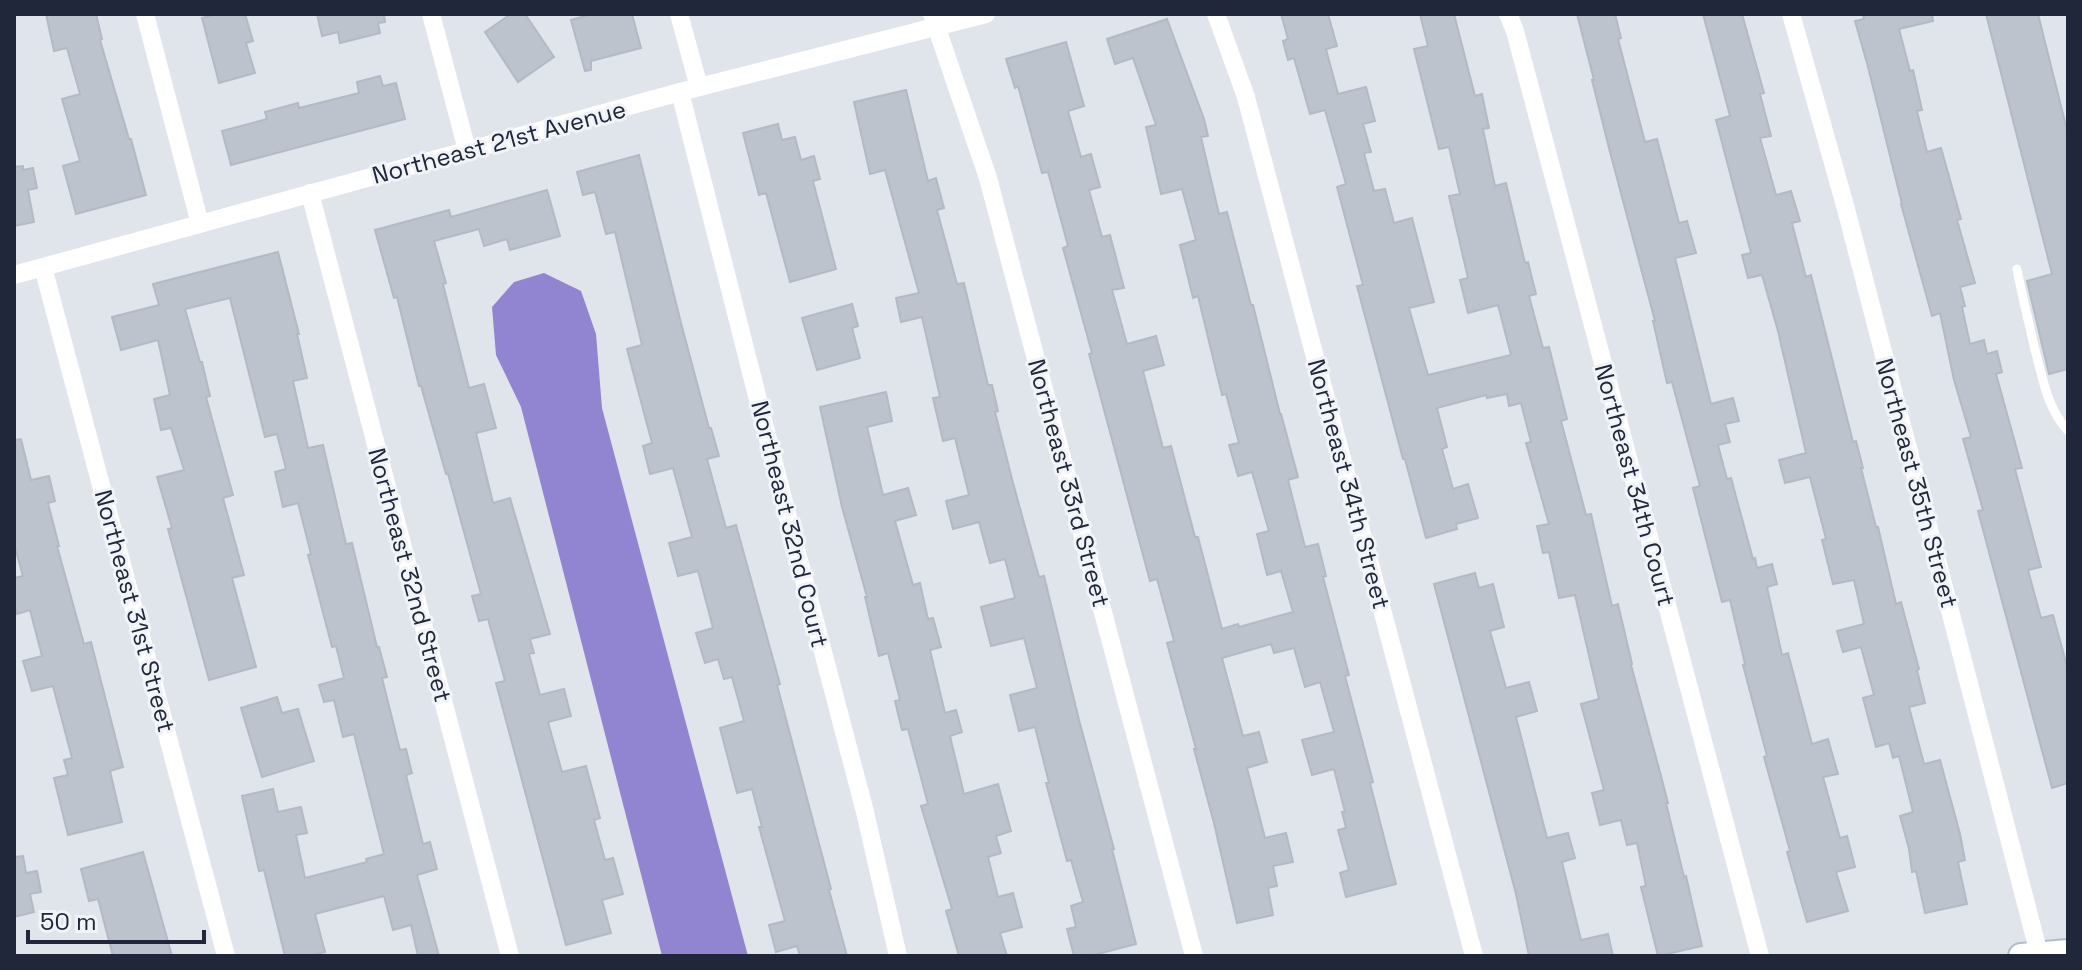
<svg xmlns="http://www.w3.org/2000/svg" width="2082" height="970" viewBox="0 0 2082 970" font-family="'Space Grotesk',sans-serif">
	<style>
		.water { fill: #9185d2 }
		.building { fill: #bcc3cc; stroke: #b2bac5; stroke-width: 2 }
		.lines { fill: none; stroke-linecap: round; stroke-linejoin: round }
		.secondary-casing { stroke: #b2bbcb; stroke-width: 28 }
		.lane { stroke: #fff; stroke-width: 9 }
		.street { stroke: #fff; stroke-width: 18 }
		.secondary { stroke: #fff; stroke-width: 24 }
		.labels { text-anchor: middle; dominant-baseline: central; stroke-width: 6; stroke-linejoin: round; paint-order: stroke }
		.street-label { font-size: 24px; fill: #20273b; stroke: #f0f4f8 }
	</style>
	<rect width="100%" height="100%" fill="#dfe5eb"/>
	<path class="water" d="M544,273L581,291L596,334L602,408L748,956H662L521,407L496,355L492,307L514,282Z"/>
	<g class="building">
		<path d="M46,14H96L102,39L100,40L129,139H131L146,195L76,214L63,166L80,161L62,99L80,94L67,48L54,51Z"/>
		<path d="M217,14H245L253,41L246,43L255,73L219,83L202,18Z"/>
		<path d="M317,14H384L385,22L378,23L380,33L340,43L338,32L322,36Z"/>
		<path d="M511,14H525L554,57L518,82L485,32Z"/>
		<path d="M592,14H632L641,48L591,61V70L585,71L571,20Z"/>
		<path d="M1281,14H1328L1337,46L1326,49L1338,94L1366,87L1375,121L1363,124L1371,152L1364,153L1374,191L1385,189L1394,223L1412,218L1434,302L1409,308L1428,375L1511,355L1498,305L1468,313L1460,280L1468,278L1449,196L1460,194L1449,147L1439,149L1414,49L1428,46L1420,14H1454L1475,96L1482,94L1489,128L1483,129L1495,186L1506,183L1525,263L1528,262L1536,294L1529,296L1543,348L1549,347L1567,419L1561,421L1586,515L1591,514L1612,606L1618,604L1632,664L1631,665L1661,776L1668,803H1666L1684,877L1686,876L1702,946L1658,956L1641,887L1646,886L1637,843L1627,845L1621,820L1600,825L1592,793L1604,790L1581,704L1599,699L1575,595L1559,598L1549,552L1543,553L1537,526L1549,524L1526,443L1531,442L1521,403L1509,406L1507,394L1487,398L1486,395L1437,408L1447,447L1442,449L1453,489L1468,484L1478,518L1456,524L1457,529L1426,538L1405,459H1403L1357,286L1363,285L1337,187L1346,184L1325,110L1310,114L1294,58L1288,60L1283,41L1288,39Z"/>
		<path d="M1577,14H1615L1621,38L1618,39L1645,142L1657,139L1679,223L1687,221L1696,253L1675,258L1711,404L1733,398L1739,421L1725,424L1730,442L1718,445L1727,479L1731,478L1753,559L1755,558L1757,568L1772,564L1777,584L1767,587L1782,655L1788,653L1812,744L1828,739L1838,774L1823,777L1840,838L1847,836L1855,867L1836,872L1848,911L1807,922L1787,852L1790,851L1764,757L1767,756L1743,665L1745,664L1730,600L1722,602L1693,488L1700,486L1672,382L1667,383L1653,321H1655L1610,152L1592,80H1594Z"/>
		<path d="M1703,14H1742L1764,93L1760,94L1771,136L1760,138L1776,195L1791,191L1800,221L1792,223L1806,277L1811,275L1853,442L1856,441L1863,468H1861L1876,527H1878L1896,604L1901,602L1919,669L1917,670L1925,703L1909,707L1924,764L1940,760L1960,834L1965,860L1958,862L1967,904L1925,913L1916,871L1912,872L1909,849L1900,816L1913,812L1899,756L1893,758L1889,743L1876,747L1863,698L1874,695L1861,647L1843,652L1837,631L1864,624L1854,580L1833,584L1822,540L1826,539L1810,477L1785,483L1779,460L1806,453L1778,331L1762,275L1748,278L1742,255L1751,253L1716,120L1730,116Z"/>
		<path d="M1863,14H1932L1933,21L1899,29L1910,71L1913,70L1922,110L1917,111L1927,152L1941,148L1961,219L1957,220L1975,283L1960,287L1965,306L1962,307L1970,344L1984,340L1987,354L1997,351L2002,372L1996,374L2022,468L2015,469L2041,567L2028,570L2041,618L2053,615L2068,670V783L2052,788L1978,511L1983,510L1963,439L1971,437L1954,380L1940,313L1932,316L1901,204H1902L1867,63L1855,21L1864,19Z"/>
		<path d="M1986,14H2038L2068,134V369L2049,374L2027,281L2052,274Z"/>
		<path d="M1167,19L1204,119L1208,136L1201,137L1219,214L1227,212L1251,305H1253L1280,414H1281L1298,477L1288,480L1305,547L1318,544L1326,576L1323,577L1349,675L1345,676L1373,782L1370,783L1396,884L1346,897L1340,873L1349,870L1338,830L1346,828L1342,812H1345L1334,769L1312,775L1302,740L1334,732L1320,682L1305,687L1294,648L1274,653L1271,644L1222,658L1243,736L1259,732L1267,762L1247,768L1265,838L1286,833L1293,862L1273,866L1277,886L1268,888L1273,915L1237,923L1214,823L1194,749H1196L1167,643L1174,641L1157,579L1150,581L1089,354L1092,353L1063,248L1068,246L1048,172L1042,173L1018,86L1015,88L1006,59L1066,42L1084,106L1068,111L1081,157L1091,154L1100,187L1089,190L1102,237L1110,235L1124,288L1112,290L1127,344L1156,336L1164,365L1143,371L1163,448L1171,446L1195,537H1198L1222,629L1238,624L1239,627L1293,612L1281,571L1267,575L1257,534L1269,531L1252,472L1238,476L1229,445L1239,443L1226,394L1222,395L1198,296L1193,298L1180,245L1196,240L1182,189L1161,194L1146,127L1156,125L1133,58L1115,64L1107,39Z"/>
		<path d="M380,76L383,86L396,83L405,119L231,165L222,131L267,119L265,112L298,103L299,108L359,93L357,82Z"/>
		<path d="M906,90L928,181L936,178L944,208L937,210L957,284L964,283L988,385H992L998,411L995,412L1013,483L1039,577L1044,576L1079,720L1114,849H1112L1136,944L1090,956H1074L1067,929L1076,927L1071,906L1083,902L1071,860L1067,861L1046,783H1049L1035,727L1019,731L1010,695L1037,688L1024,638L991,646L981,607L1015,598L1005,559L990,563L979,522L953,529L946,501L969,495L955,438L943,441L933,398L940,397L922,317L901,322L896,298L919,293L885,170L870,174L854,102Z"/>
		<path d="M778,124L782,140L795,137L801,160L814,156L820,179L813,181L836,269L790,282L766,193L759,195L743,133Z"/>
		<path d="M639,155L681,323L709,428H711L719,456L707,459L726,528L736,525L780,684L777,685L831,889L829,890L847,956H800L797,946L776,952L769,925L785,921L759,827H762L752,789L737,793L720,728L744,721L732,677L724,679L718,659L705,663L696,633L713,628L698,571L678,576L669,543L692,537L673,468L650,474L643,446L652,443L627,349L642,345L615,232L606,234L595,192L583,195L577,172Z"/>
		<path d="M23,166V170L33,168L37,188L28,190L34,222L14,226V167Z"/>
		<path d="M547,190L560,236L510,250L507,239L484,246L479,229L434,241L446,283L443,284L469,388L484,384L496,428L476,433L493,503L510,498L550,634L530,639L534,653L529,654L540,695L564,689L571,716L548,722L562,772L586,766L600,818L594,820L605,860L613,858L623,894L602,900L611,933L566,945L496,683L505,681L488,619L479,621L472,596L481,594L448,474H446L421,386H419L397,297L394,298L375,230L449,210L451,217Z"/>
		<path d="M278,252L299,334H297L307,378L293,381L308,448L323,445L346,544L352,543L377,647H379L387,677L382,678L400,750L406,749L412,773L406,775L423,844L430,842L437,869L417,875L439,956H418L411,925L393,930L384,896L315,914L325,952L309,956H285L264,870L259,871L242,796L273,789L278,812L301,807L307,833L296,835L305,878L367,862L366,859L384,854L354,734L343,737L334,700L324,702L319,685L344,678L336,646L332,647L308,555L311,554L298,503L283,507L275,472L286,469L277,434L265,437L230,298L185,309L200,362H202L210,396L206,397L233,495L223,498L244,575L232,578L256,667L209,680L168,529L172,528L157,477L184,470L171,428L161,430L154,399L170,395L158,340L121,350L112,317L159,305L153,284Z"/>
		<path d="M852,304L858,326L852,328L860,358L817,370L802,318Z"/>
		<path d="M886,392L892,421L867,427L883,495L908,488L916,515L895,521L913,585L920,583L928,619L933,618L941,647L930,650L945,713L956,710L962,732L950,736L964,794L998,784L1011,831L996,836L1001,853L988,857L998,897L1013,893L1022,927L1000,933L1007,956H959L946,911L952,909L921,806L928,804L908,729L902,730L895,701L900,700L888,653L879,656L865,597H867L842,507L820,407Z"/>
		<path d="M21,439L31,480L49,476L55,501L48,503L59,546H57L84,644L91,642L123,767L110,771L122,822L68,835L54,778L68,775L64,760L72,758L53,686L32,691L23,661L42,656L30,610L17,614L14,602V578L23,576L14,544V440Z"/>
		<path d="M1475,573L1479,588L1493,584L1504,627L1490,631L1506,688L1529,682L1537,711L1516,717L1547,838L1568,833L1575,858L1562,862L1581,940L1608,934L1613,956H1529L1516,894L1434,584Z"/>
		<path d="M277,697L282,713L298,709L314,761L262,777L241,708Z"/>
		<path d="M143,852L172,956H113L98,899L89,901L81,869Z"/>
		<path d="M23,856L26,873L37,871L41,892L30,894L34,912L14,917V857Z"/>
	</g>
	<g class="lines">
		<g class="secondary-casing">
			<path id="secondary" d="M2021,956L2068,952"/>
		</g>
		<path class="lane" d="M2017,269C2022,296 2029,323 2035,350C2043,379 2047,408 2068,431"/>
		<g class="street">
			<path d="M145,14L200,224"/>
			<path d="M431,14L467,150"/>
			<path d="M679,14L699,87"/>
			<path d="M932,14L988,178L1194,956"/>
			<path d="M1216,14L1246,97L1474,956"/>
			<path d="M1508,14L1515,31L1760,956"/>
			<path d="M1791,14L1846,209L2039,954"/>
			<path d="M680,92L790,526L865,812L898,956"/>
			<path d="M310,193L510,956"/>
			<path d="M43,267L226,956"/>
			<path d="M14,275L680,92L986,14"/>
		</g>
		<use href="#secondary" class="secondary"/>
	</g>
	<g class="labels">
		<g class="street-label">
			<text transform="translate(499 142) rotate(-15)">Northeast 21st Avenue</text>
			<text transform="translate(1069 483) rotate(75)">Northeast 33rd Street</text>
			<text transform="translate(1917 483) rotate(75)">Northeast 35th Street</text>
			<text transform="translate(1349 484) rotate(75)">Northeast 34th Street</text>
			<text transform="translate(1635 485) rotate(75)">Northeast 34th Court</text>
			<text transform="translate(790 524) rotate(76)">Northeast 32nd Court</text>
			<text transform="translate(410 575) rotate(75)">Northeast 32nd Street</text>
			<text transform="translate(135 611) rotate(75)">Northeast 31st Street</text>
		</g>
	</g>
	<rect width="2082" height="970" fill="none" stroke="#20273b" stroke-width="32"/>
	<path d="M28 930v12h176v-12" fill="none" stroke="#20273b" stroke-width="4"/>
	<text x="40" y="930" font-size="24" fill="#20273b" stroke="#f0f4f8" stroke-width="6" paint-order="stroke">50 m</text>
</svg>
